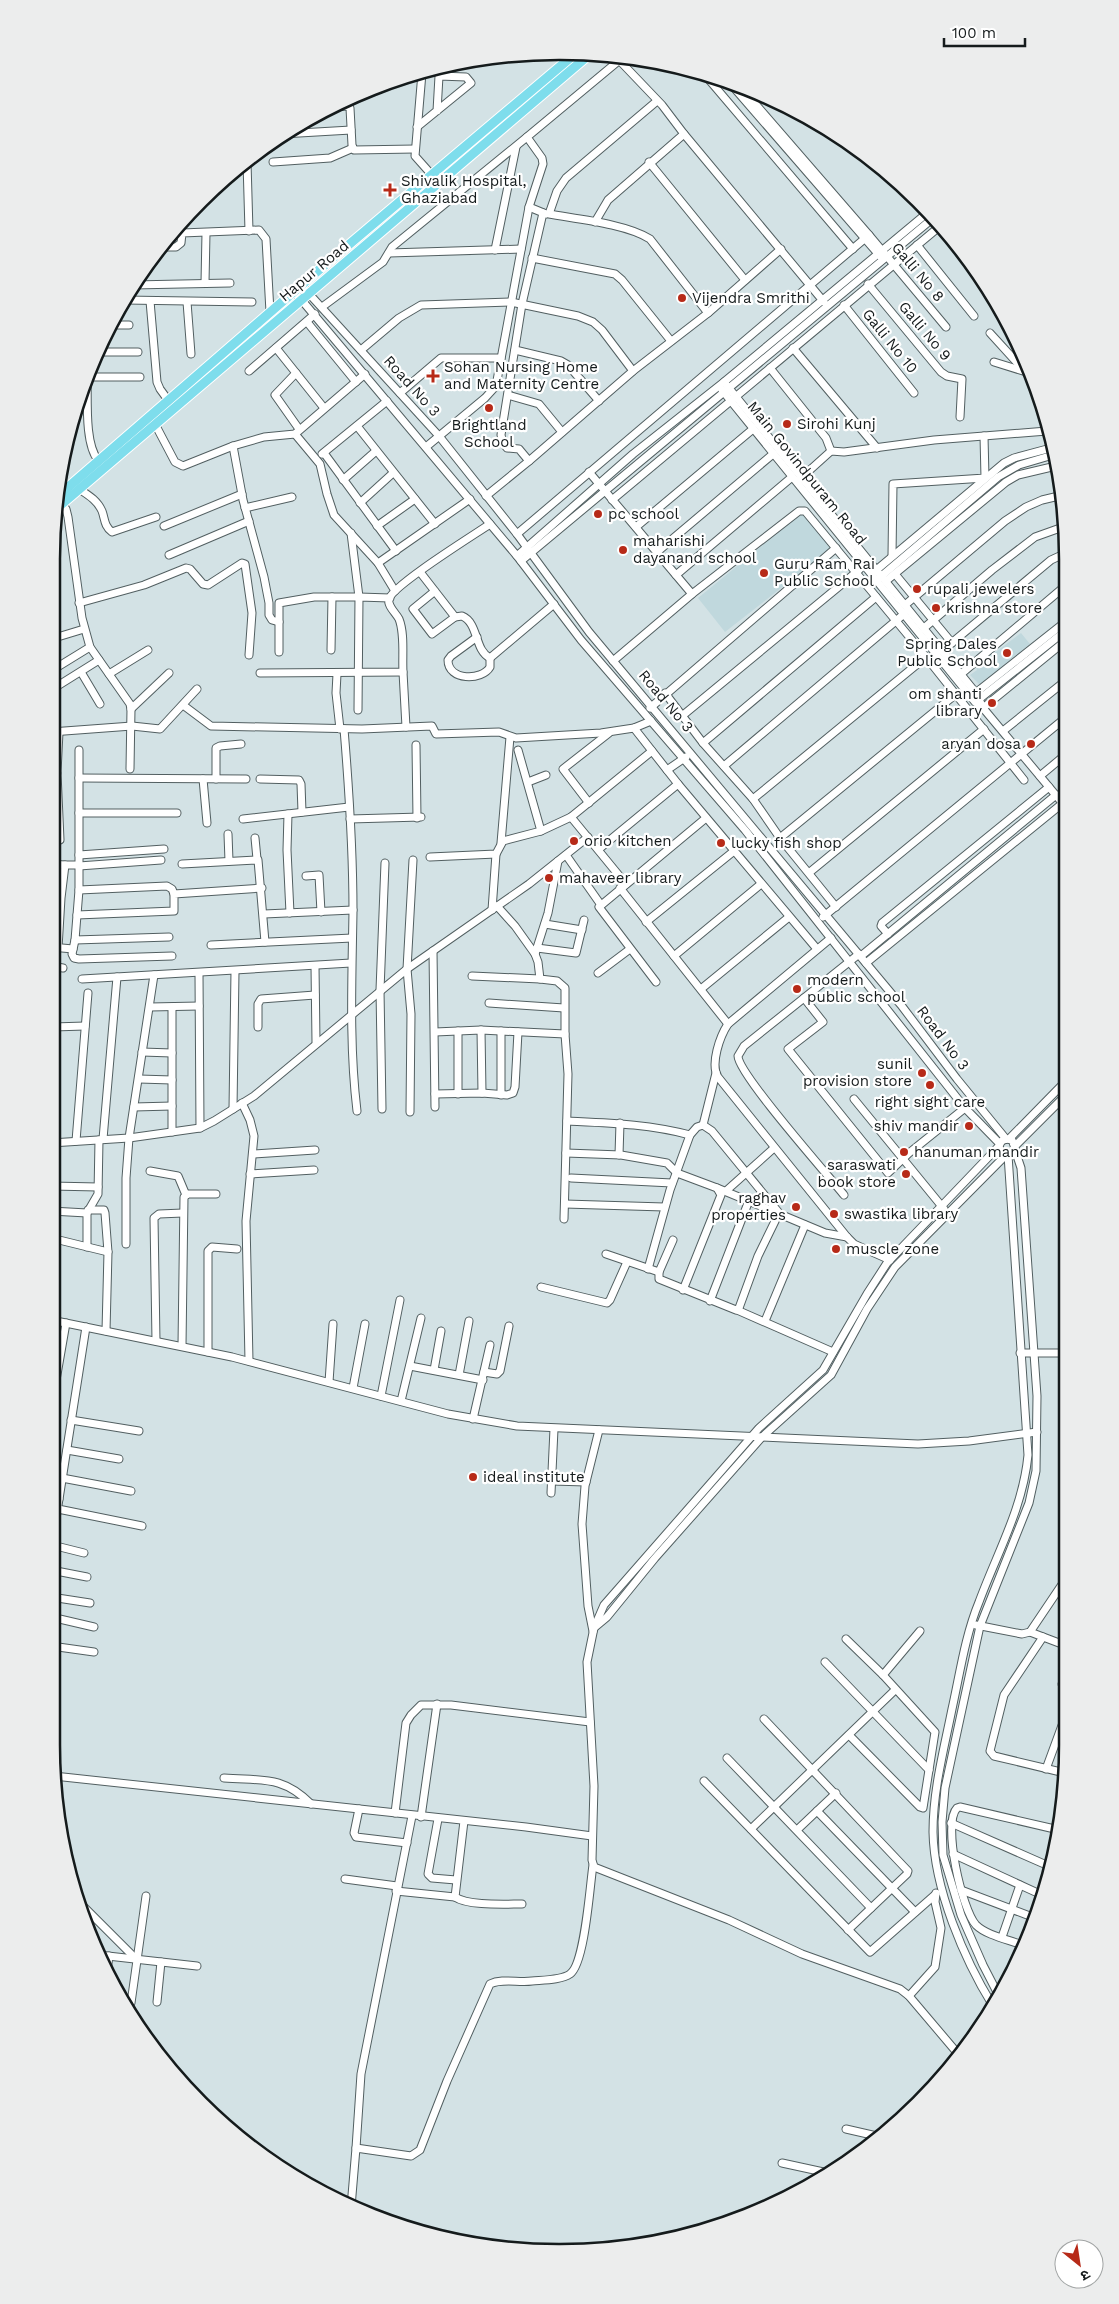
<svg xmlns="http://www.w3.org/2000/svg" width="1119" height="2304" viewBox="0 0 1119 2304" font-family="'Work Sans','Noto Sans Devanagari',sans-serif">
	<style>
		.built { fill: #c0d8dd }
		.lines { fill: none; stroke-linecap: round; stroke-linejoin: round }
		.minor-casing { stroke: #525f61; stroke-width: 9 }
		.major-casing { stroke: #fff; stroke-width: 11 }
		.minor { stroke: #fff; stroke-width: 7 }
		.major { stroke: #7eddec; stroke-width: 9 }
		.poi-dot { fill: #b72a18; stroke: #fff; stroke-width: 2 }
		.labels { text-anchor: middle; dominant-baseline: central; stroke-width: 4.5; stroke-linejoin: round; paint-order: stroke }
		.poi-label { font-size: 15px; fill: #151b1c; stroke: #fff; text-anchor: start }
		.street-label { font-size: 15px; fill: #151b1c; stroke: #fff }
		.rim { fill: none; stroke: #151b1c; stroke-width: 2.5 }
	</style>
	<rect width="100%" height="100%" fill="#d3e2e5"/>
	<g class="built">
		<path d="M802,513L832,548L725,632L698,598Z"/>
		<path d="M1021,633L1030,644L980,685L970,675L977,670L976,667Z"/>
	</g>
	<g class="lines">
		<g class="minor-casing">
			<g id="minor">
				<path d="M619,60L662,105L684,134L824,302"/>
				<path d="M422,73L415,156L439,183"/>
				<path d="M705,75L853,249"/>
				<path d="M729,82L880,256"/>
				<path d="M739,85L869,235L946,327"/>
				<path d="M657,101L566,178L557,191L549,214C577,219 627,224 650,239L708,313"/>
				<path d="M334,107L347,106L350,108L352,145L354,150L415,149"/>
				<path d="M417,127L471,83L466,77L439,76L437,111"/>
				<path d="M282,134L351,130"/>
				<path d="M247,162L249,231"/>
				<path d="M273,162L330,158L353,148"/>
				<path d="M649,162L745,280"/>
				<path d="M546,214L529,207L543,164L542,158L527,137L622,58"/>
				<path d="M595,222L608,200L684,134"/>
				<path d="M182,223V233"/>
				<path d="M917,245L974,316"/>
				<path d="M162,247H176L181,243L182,233L259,230L266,239L270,312"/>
				<path d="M495,250L516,147"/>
				<path d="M389,253L521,249"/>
				<path d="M532,258L615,274L622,280L671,341"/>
				<path d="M205,283L206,233"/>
				<path d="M868,284L941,372L947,376L962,379L960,417"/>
				<path d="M133,285L230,283"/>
				<path d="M301,285L439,436L517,534L589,632L901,1005L957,1079L1006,1139"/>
				<path d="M294,291L517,556L581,640L745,830L965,1108L1000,1144"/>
				<path d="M125,300L252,302"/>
				<path d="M150,301L157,382L160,389L168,400"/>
				<path d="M187,302L191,354"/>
				<path d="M844,305L914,393"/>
				<path d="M322,307L383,262L392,247L527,137"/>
				<path d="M307,322L356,382"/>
				<path d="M111,325H129"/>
				<path d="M990,333L1021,367L1031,373"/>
				<path d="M276,348L324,408"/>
				<path d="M793,348L877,448"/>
				<path d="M361,350L399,318L421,305L511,302L578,316L593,322L602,330L633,371"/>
				<path d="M515,350L561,361L568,365L599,401"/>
				<path d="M97,352H138"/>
				<path d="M994,362L1023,371"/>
				<path d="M770,368L826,438L831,451"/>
				<path d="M249,371L315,314"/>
				<path d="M296,373L275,395L299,429"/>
				<path d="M87,374C88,397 84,443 98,460"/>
				<path d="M87,377H140"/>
				<path d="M724,382L976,693L983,708L1064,805"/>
				<path d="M722,390L975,702L983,707"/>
				<path d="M400,393L441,358H501"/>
				<path d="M508,395L539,404L562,432"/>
				<path d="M155,424L175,462L183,466L233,446L264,437L295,434L365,374"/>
				<path d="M357,426L435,524"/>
				<path d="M295,434L320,464L327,494L334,515L378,563L470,499"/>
				<path d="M233,446L243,500L264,577L269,603V615L272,620L279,622"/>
				<path d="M426,447L485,398L496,386L529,207"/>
				<path d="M324,453L396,551"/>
				<path d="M322,454L387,401"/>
				<path d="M529,461L519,449L507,448L503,443L501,435L522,304L543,213"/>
				<path d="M589,472L692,594L799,511H805L926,657L1024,780"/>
				<path d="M801,478L831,451L844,452L934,440L1047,431"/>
				<path d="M343,480L376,451"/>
				<path d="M79,489C88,495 97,500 102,511C105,519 104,526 112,532L156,517"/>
				<path d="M486,496L529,461L633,371L708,313L781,249"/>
				<path d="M58,500L66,509L68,517L82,618L90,647L130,704L131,709L130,769"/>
				<path d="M612,500L939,227"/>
				<path d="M360,503L393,473"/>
				<path d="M245,508L292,497"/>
				<path d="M164,526L242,494"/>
				<path d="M377,526L415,499"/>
				<path d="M636,527L753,429"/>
				<path d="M517,534L869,235"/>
				<path d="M657,552L773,454"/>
				<path d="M169,555L249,521"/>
				<path d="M517,556L633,454L724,382L926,214"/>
				<path d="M892,556L893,484L985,478L984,436"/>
				<path d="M521,561L932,219"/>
				<path d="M378,563L395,591"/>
				<path d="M420,572L455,617L432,634L413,609L435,591"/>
				<path d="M874,572L1004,463L1014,458L1051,448"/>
				<path d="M895,574L952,643"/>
				<path d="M676,575L792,477"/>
				<path d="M878,579L998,477L1019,465L1053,455"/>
				<path d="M886,581L1006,482L1018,475L1056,466"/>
				<path d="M79,603L144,585L186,568L190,569L203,584L208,585L242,563L245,564L252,613L249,655"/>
				<path d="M905,605L1005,521L1026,507L1042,500L1063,495"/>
				<path d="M455,617L462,616C479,623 474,650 490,658L554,604"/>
				<path d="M924,628L992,570L1035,537L1063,527"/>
				<path d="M477,637L451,656L448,660C448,681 482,681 490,667V658"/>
				<path d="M51,639L84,629"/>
				<path d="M331,650L332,597"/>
				<path d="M942,651L1051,560L1064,554"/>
				<path d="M279,652V603L314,597H359L351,533"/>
				<path d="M613,661L692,594"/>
				<path d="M51,671L90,647"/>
				<path d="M81,672L100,704"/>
				<path d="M403,672L406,727"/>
				<path d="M260,673L403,672C402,656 405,634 399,619C396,613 387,606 389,599C393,585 474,535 490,524"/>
				<path d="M109,674L148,650"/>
				<path d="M337,674L336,693L340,729"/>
				<path d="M961,674L1064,587"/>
				<path d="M51,687L59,685L99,660"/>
				<path d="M665,693L703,743L753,799L780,838L836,907"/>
				<path d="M973,695L1064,623"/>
				<path d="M978,700L1064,632"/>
				<path d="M183,705L211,726L362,729L432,726L436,734L499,732L516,738L601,733L634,728L651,721"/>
				<path d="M650,708L836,548"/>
				<path d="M983,708L1064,642"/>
				<path d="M131,709L169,673"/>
				<path d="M358,710L359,597L390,598"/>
				<path d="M682,716L859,570"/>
				<path d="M634,728L678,784"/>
				<path d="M344,729C349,789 353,850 353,911C352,978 349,1045 357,1111"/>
				<path d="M1003,731L1064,682"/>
				<path d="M51,732L132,726L160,729L197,689"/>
				<path d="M703,743L876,597"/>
				<path d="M416,745L417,818"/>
				<path d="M79,750V890L75,940L169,937"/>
				<path d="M518,750L541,831"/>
				<path d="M724,766L904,614"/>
				<path d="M667,770L686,757"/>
				<path d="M51,773H57L59,732"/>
				<path d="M1040,776L1064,756"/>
				<path d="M79,778L246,779"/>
				<path d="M203,779L207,823"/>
				<path d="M216,779V748L220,746L241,744"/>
				<path d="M260,779L299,780L301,784L302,812"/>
				<path d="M528,782L546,775"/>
				<path d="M753,799L926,657"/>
				<path d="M589,803L563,769L609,733"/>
				<path d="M79,813H177"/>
				<path d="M288,814L287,850L290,913"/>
				<path d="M571,817L626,884"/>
				<path d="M243,819L349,807"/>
				<path d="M350,819L421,817"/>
				<path d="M228,834L229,861"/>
				<path d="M255,838L257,859"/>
				<path d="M780,838L956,694"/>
				<path d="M51,842L60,840L57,773"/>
				<path d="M501,843L510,737"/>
				<path d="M599,849L678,784L817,949"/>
				<path d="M79,855L164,849"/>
				<path d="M566,855L601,905"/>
				<path d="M430,857L496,854L503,841L541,831L571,817L652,751"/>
				<path d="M558,861L548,913L535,954L538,962L540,979L557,981L565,988V1034L568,1074L564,1219"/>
				<path d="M51,864L65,865"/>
				<path d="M182,864L258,860L265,942"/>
				<path d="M79,866L161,860"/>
				<path d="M810,872L984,729"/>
				<path d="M306,876L319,875L321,912"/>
				<path d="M620,888L728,1024"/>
				<path d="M79,890L167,886L172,889L174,894"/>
				<path d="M497,906L515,926L535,954"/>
				<path d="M492,910L496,854"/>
				<path d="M264,914L353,910"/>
				<path d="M77,915L174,911V894L262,888"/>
				<path d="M823,917L1064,719"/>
				<path d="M646,922L734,851"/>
				<path d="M545,924L582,930"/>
				<path d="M888,934L881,926L882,923L1049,787"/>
				<path d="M831,938L728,1024C720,1036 710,1064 718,1077L847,1237L854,1244L890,1260"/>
				<path d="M75,940L72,954L74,958L79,959L172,956"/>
				<path d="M211,945L352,938"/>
				<path d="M51,947L73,949"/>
				<path d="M58,948L61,898L65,865H79"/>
				<path d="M537,948L576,953L584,920"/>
				<path d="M433,951L435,1107"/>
				<path d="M674,956L761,884"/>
				<path d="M861,956L1056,795"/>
				<path d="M866,963L1063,803"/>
				<path d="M51,966L63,968"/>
				<path d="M315,966L316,1042"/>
				<path d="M199,973L200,1128"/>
				<path d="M598,973L630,949"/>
				<path d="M472,976L540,979"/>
				<path d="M82,979L351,963"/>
				<path d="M656,982L599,907L706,818"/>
				<path d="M701,989L789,917"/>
				<path d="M54,995L52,1050L56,1143"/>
				<path d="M804,998L823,1022L788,1049L888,1173L909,1153L965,1108"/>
				<path d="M489,1003L564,1008"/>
				<path d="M150,1007L199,1006"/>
				<path d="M53,1027L85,1026"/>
				<path d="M258,1027V1004L261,999L315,995"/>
				<path d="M481,1030L482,1093"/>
				<path d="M458,1031V1094"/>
				<path d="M435,1032L481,1030L565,1034"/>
				<path d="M142,1052L172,1053"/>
				<path d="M139,1079L172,1080"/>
				<path d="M435,1094L482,1093L507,1095L513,1093L515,1087L518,1032"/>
				<path d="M501,1095V1031"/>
				<path d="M854,1099L944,1209"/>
				<path d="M242,1103L250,1120L254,1136L246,1221L249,1361"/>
				<path d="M134,1107L172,1106"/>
				<path d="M233,1109L235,971"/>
				<path d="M382,1109L380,990L385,863"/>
				<path d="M410,1112L411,1014L407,969L413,860"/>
				<path d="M567,1121C609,1123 649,1124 690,1135"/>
				<path d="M703,1125L716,1073"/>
				<path d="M172,1132V1007"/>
				<path d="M103,1139L117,977"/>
				<path d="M1009,1139L1065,1082"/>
				<path d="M76,1141L88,993"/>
				<path d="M51,1143L129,1138L200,1128L214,1121L254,1096L407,969L529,884L588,837"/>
				<path d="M1015,1146L1065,1096"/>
				<path d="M566,1153L621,1155L667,1163L677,1173L717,1188L721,1195L683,1290"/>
				<path d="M253,1154L315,1150"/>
				<path d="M619,1155L620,1123"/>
				<path d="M150,1171L178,1176L186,1195"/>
				<path d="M250,1174L314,1170"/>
				<path d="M571,1178L672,1183"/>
				<path d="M51,1186L98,1187"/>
				<path d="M717,1188L780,1214"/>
				<path d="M726,1191L774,1148"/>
				<path d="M844,1195C828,1175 738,1074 738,1056L744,1046L859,954"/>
				<path d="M565,1204L664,1207"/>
				<path d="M88,1210H104L105,1213L108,1252L106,1331"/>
				<path d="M51,1211L87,1213"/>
				<path d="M51,1240L55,1239L108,1252"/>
				<path d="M673,1240L659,1272V1279L736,1310L739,1308L758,1256L778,1215H782L825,1233L847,1237"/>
				<path d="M126,1244V1178L129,1138L154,975"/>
				<path d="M87,1247V1213L98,1194L99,1140"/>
				<path d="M606,1254L659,1272"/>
				<path d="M648,1269L670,1190L690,1135L697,1127L703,1125L712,1131L780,1214"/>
				<path d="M541,1287L607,1303L610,1300L627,1262"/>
				<path d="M710,1301L748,1203"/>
				<path d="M737,1310L833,1352"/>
				<path d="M51,1320L232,1357L448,1414L517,1426L918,1444L969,1441L1037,1432"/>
				<path d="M765,1321L805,1225"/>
				<path d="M156,1341L154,1218L159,1214L183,1213"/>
				<path d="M182,1346L184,1197L188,1194H216"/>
				<path d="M208,1352V1251L212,1247L237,1249"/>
				<path d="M1020,1353H1066"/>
				<path d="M410,1366L483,1380"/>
				<path d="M434,1370L441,1331"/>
				<path d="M484,1372L497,1374L500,1371L509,1326"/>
				<path d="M459,1375L469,1321"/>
				<path d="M329,1382L333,1324"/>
				<path d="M353,1388L365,1324"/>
				<path d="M381,1396L400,1300"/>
				<path d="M401,1401L421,1318"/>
				<path d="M51,1409L66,1323"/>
				<path d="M473,1419L490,1345"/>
				<path d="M71,1420L139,1431"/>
				<path d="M67,1450L119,1459"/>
				<path d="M62,1478L131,1491"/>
				<path d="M552,1481L586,1482"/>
				<path d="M551,1493L554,1429"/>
				<path d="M59,1499L86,1327"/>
				<path d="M58,1509L142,1526"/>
				<path d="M52,1545L84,1553"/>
				<path d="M51,1551L59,1499L51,1498"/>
				<path d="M51,1570L87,1577"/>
				<path d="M51,1597L90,1603"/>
				<path d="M51,1617L94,1627"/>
				<path d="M976,1625L1022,1634L1030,1632L1067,1577"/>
				<path d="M595,1627L607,1617L655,1558L762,1437L831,1375L867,1309L895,1267L1006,1155"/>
				<path d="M593,1631L588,1606L582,1524L585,1486L599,1430"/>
				<path d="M1030,1632L1067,1646"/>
				<path d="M1043,1637L1004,1695L990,1751L994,1756L1065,1773"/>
				<path d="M846,1639L883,1675L935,1732L923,1808L920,1807L849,1735"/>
				<path d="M51,1646L94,1652"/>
				<path d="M825,1662L929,1770"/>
				<path d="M883,1675L920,1631"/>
				<path d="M1062,1684L1068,1687"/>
				<path d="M764,1719L908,1871L907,1874L848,1930"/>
				<path d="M727,1758L871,1908"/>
				<path d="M1046,1769L1068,1709"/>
				<path d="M54,1776L526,1827L592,1836"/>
				<path d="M224,1778C262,1781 282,1775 311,1804"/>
				<path d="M704,1781L870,1952L936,1894"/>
				<path d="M359,1809L354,1833L356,1837L407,1843"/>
				<path d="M817,1811L915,1912"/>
				<path d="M395,1813L406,1723L411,1715L421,1705H451L590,1722"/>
				<path d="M421,1817L437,1704"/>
				<path d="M438,1819L428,1874L432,1878L456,1880"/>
				<path d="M464,1821L455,1897C468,1906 505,1904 522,1904"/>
				<path d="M951,1823L1051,1867"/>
				<path d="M751,1829L895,1690"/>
				<path d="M797,1830L836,1793"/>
				<path d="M953,1854L1042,1895"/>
				<path d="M345,1879L397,1886"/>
				<path d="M961,1890L1035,1918"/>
				<path d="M396,1891L455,1897"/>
				<path d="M76,1899L136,1959"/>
				<path d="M1002,1937L1020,1885"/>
				<path d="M1025,1946C1011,1940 987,1936 976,1925C962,1910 942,1823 957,1808L960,1807L1059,1830"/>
				<path d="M99,1955L197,1966"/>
				<path d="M107,1971L109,1956"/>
				<path d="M909,1996L935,1967L941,1928L935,1902L936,1893"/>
				<path d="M999,1996L983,1965L961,1915L943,1855L942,1822L945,1788L980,1626L1029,1503L1036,1471L1037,1396L1021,1168L1015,1150"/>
				<path d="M157,2002L161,1962"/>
				<path d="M131,2003L146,1896"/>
				<path d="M993,2006C964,1959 934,1889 933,1832C933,1790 944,1749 952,1709C960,1673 965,1636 979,1602C997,1553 1023,1508 1028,1455L1008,1155"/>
				<path d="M959,2055L909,1996L900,1989L802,1954L729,1920L594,1867L592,1860L594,1786L587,1662L594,1628L604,1605L759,1428L823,1370L867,1294L887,1263L999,1146C1000,1140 1006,1138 1012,1140L1015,1148L1012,1153L1006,1155L1001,1152L999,1146"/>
				<path d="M846,2129L881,2137"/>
				<path d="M356,2148L361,2074L412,1816"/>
				<path d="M782,2163L828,2173"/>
				<path d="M351,2207L356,2148L411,2156L420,2150L447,2081L490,1984C502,1978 519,1983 532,1981C542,1980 562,1980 570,1974C585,1964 590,1884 593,1865"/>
			</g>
		</g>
		<g class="major-casing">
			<g id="major">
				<path d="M58,496L320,269L576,53"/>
				<path d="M56,509L590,54"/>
			</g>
		</g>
		<use href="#minor" class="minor"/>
		<use href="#major" class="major"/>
	</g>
	<g class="poi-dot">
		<path d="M387.5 182.5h5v5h5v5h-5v5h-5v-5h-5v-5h5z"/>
		<circle cx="682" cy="298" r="5"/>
		<path d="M430.5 368.5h5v5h5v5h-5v5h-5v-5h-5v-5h5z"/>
		<circle cx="489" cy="408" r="5"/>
		<circle cx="787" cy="424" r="5"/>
		<circle cx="598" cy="514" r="5"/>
		<circle cx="623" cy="550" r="5"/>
		<circle cx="764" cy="573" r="5"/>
		<circle cx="917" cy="589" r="5"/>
		<circle cx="936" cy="608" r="5"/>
		<circle cx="1007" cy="653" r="5"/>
		<circle cx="992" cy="703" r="5"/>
		<circle cx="1031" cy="744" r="5"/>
		<circle cx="574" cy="841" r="5"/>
		<circle cx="721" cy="843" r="5"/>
		<circle cx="549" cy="878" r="5"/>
		<circle cx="797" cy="989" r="5"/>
		<circle cx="922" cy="1073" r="5"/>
		<circle cx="930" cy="1085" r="5"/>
		<circle cx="969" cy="1126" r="5"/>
		<circle cx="904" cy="1152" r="5"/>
		<circle cx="906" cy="1174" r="5"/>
		<circle cx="796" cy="1207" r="5"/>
		<circle cx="834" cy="1214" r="5"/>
		<circle cx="836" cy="1249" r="5"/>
		<circle cx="473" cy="1477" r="5"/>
	</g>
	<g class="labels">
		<g class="poi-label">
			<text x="401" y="181">Shivalik Hospital,<tspan x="401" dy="17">Ghaziabad</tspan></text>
			<text x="692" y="298">Vijendra Smrithi</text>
			<text x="444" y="367">Sohan Nursing Home<tspan x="444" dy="17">and Maternity Centre</tspan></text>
			<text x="797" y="424">Sirohi Kunj</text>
			<text x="489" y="425" text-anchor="middle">Brightland<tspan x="489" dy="17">School</tspan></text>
			<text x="608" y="514">pc school</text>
			<text x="633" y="541">maharishi<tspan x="633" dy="17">dayanand school</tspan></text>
			<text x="774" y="564">Guru Ram Rai<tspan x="774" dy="17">Public School</tspan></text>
			<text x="927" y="589">rupali jewelers</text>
			<text x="946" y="608">krishna store</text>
			<text x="997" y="644" text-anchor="end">Spring Dales<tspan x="997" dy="17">Public School</tspan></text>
			<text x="982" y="694" text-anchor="end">om shanti<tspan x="982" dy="17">library</tspan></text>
			<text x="1021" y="744" text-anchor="end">aryan dosa</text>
			<text x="584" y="841">orio kitchen</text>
			<text x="731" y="843">lucky fish shop</text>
			<text x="559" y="878">mahaveer library</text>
			<text x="807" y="980">modern<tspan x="807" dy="17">public school</tspan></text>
			<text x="912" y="1064" text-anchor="end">sunil<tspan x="912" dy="17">provision store</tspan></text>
			<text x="930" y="1102" text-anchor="middle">right sight care</text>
			<text x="959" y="1126" text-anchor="end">shiv mandir</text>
			<text x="914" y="1152">hanuman mandir</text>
			<text x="896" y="1165" text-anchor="end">saraswati<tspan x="896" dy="17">book store</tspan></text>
			<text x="786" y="1198" text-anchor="end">raghav<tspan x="786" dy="17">properties</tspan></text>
			<text x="844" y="1214">swastika library</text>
			<text x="846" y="1249">muscle zone</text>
			<text x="483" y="1477">ideal institute</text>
		</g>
		<g class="street-label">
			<text transform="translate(314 271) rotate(-40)">Hapur Road</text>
			<text transform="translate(918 272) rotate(50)">Galli No 8</text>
			<text transform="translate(925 331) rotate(50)">Galli No 9</text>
			<text transform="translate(890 341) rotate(51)">Galli No 10</text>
			<text transform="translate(412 386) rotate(48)">Road No 3</text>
			<text transform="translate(807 473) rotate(51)">Main Govindpuram Road</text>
			<text transform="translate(666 701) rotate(50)">Road No 3</text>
			<text transform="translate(943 1038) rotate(53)">Road No 3</text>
		</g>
	</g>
	<path d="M0 0H1119V2304H0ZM559 60H560A499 499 0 0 1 1059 559V1745A499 499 0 0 1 560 2244H559A499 499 0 0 1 60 1745V559A499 499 0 0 1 559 60Z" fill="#eceded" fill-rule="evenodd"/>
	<path class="rim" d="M559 60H560A499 499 0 0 1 1059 559V1745A499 499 0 0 1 560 2244H559A499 499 0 0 1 60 1745V559A499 499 0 0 1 559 60Z"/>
	<g transform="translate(1079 2264) rotate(150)"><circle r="24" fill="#ffffff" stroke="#a1a4a4"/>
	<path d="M0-4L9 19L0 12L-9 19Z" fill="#b72a18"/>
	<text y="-8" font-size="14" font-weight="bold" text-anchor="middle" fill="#151b1c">उ</text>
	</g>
	<path d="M944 38v8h81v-8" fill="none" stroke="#151b1c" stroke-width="2.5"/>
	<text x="952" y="38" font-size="15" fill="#151b1c" stroke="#ffffff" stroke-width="4" paint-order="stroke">100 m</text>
</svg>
